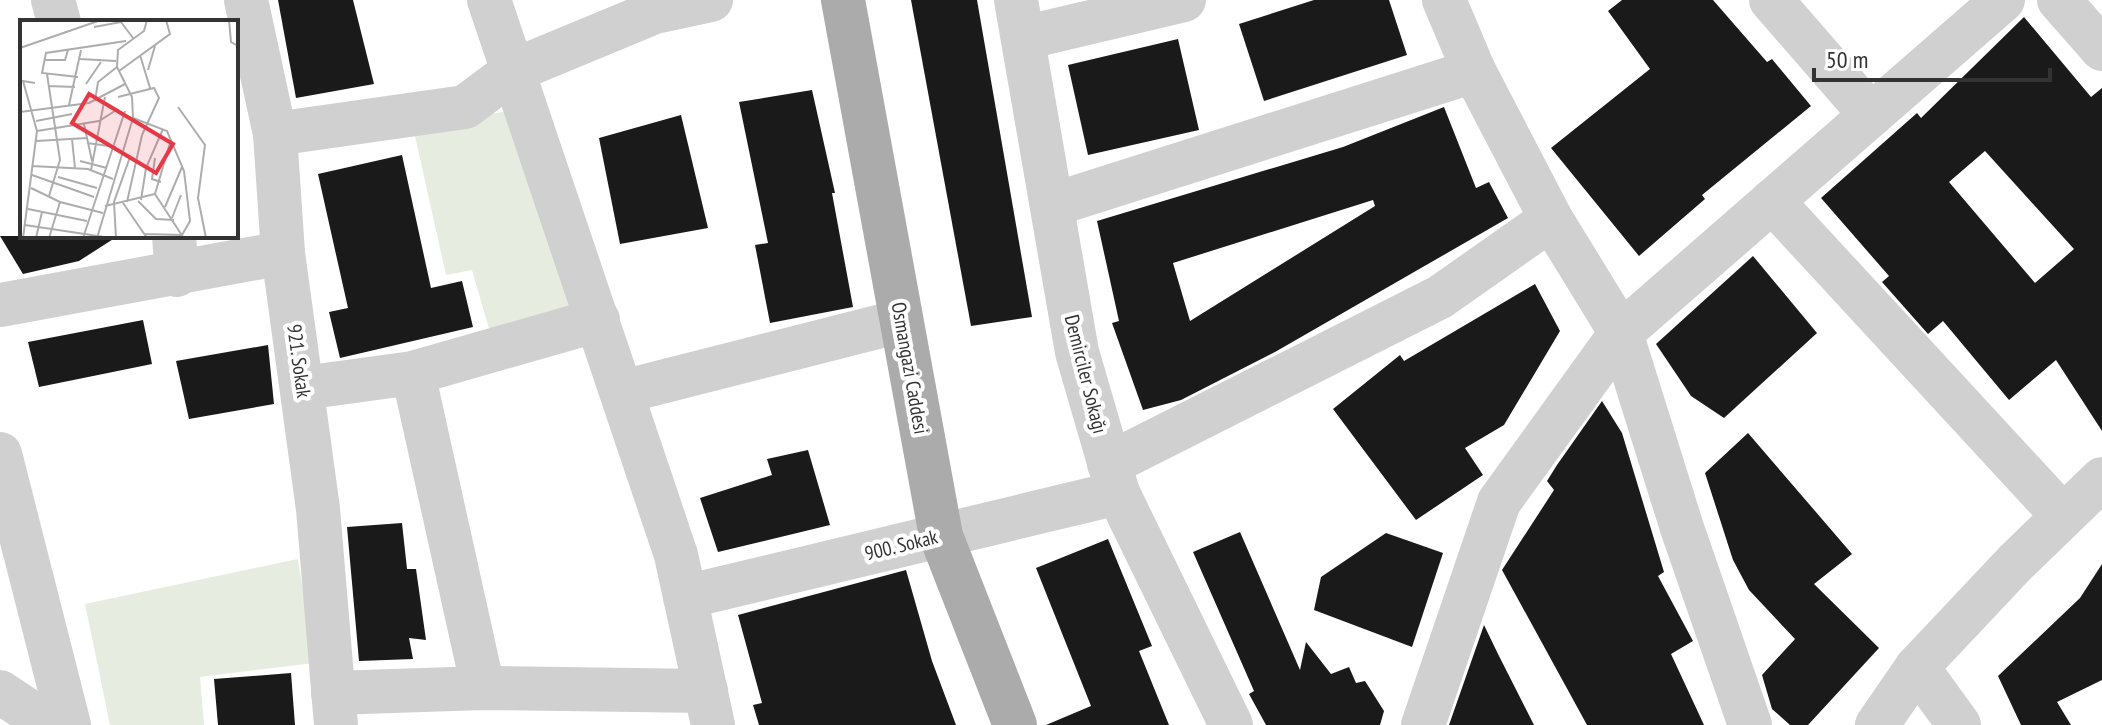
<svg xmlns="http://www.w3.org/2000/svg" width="2102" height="725" viewBox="0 0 2102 725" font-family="'PT Sans Narrow',sans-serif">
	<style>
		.green { fill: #e6ecdf }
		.building { fill: #1a1a1a; fill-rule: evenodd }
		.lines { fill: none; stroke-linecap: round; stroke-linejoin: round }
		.minor { stroke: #d0d0d0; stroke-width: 44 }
		.major { stroke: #ababab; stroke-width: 44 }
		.labels { text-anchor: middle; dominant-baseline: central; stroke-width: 8; stroke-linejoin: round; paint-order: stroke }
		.street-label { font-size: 20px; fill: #333; stroke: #fff }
		.inset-road { fill: none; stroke: #adadad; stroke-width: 2 }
		.view { fill: #e63946; fill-opacity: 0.15; stroke: #e63946; stroke-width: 4 }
		.inset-edge { fill: none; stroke: #333; stroke-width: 4 }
	</style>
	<rect width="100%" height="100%" fill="#fff"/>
	<g class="green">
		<path d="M515,110L585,313L492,339L472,270L446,275L413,127Z"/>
		<path d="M298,559L314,663L200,677L204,725H110L85,604Z"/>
	</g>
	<g class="building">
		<path d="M278,0H353L374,84L296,98Z"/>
		<path d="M911,0H977L1032,317L971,326Z"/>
		<path d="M1314,0H1389L1407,55L1264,101L1239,24Z"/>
		<path d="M1622,0H1713L1767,62L1772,59L1811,106L1702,195L1705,199L1639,256L1551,148L1650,69L1608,11Z"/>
		<path d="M2024,17L2091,97L2102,88V431L2056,360L2009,400L1943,321L1928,334L1882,282L1889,276L1821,198L1917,113L1921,118ZM1985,151L2074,249L2035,283L1949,182Z"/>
		<path d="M1178,39L1199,130L1088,155L1068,65Z"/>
		<path d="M812,90L835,193H832L853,307L770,323L755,245L768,243L739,102Z"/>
		<path d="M1444,107L1476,188L1489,182L1508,218L1275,352L1181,400L1143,410L1112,323L1119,321L1097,221L1343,147ZM1373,200L1375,206L1190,321L1173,263Z"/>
		<path d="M681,115L708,228L620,244L599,138Z"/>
		<path d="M402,155L431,288L462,281L473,327L340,358L329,312L348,308L318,174Z"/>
		<path d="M0,236H118L79,261L23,274Z"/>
		<path d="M1753,256L1817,333L1724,418L1691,396L1656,344Z"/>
		<path d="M1535,284L1560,331L1504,425L1465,448L1483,475L1416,520L1333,409L1400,355L1404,361Z"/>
		<path d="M143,320L152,364L39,387L28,342Z"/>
		<path d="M268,345L274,404L189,419L176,361Z"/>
		<path d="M1602,401L1622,433L1664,572L1658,576L1693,641L1671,654L1704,725H1587L1502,570L1554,490L1547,481L1557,465Z"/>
		<path d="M1748,433L1852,554L1814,584L1879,648L1808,725H1790L1772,709L1762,675L1795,639L1749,590L1733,560L1705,473Z"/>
		<path d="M808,450L830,525L718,552L700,498L772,475L767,459Z"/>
		<path d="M402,523L407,569H416L426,640L409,638L413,659L359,661L347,527Z"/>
		<path d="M1240,532L1300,670L1306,642L1331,674L1349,667L1356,683L1365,681L1384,711L1380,725H1266L1249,694L1254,691L1193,552Z"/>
		<path d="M1386,533L1443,553L1412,647L1314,610L1321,577Z"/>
		<path d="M1108,539L1152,646L1139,651L1169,725H1046L1091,706L1036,568Z"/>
		<path d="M2102,564V680L2057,702L2071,725H2021L1998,676L2080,598Z"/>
		<path d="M906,570L932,661L956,725H759L753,705L762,703L738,615Z"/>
		<path d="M1484,625L1498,654L1534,725H1449Z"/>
		<path d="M291,673L295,725H218L214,679Z"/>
	</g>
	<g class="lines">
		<g class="minor">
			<path d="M53,0L59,22"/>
			<path d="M246,0L275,134L283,253L318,509L336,725"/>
			<path d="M489,0L676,555L713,725"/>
			<path d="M1016,0L1077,352L1118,493L1231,725"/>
			<path d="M1444,0L1474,71L1551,219L1621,333L1682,528L1750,725"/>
			<path d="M1771,0L1871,115"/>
			<path d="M2059,0L2102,49"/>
			<path d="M1023,38L1184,0"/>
			<path d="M275,134L465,107L515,70L655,12L711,0"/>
			<path d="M1772,201L2062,515"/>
			<path d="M1052,205L1474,71"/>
			<path d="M174,236L177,275"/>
			<path d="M0,305L283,253"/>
			<path d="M413,373L483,688"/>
			<path d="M303,388L413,373L598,320"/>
			<path d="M622,392L901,321"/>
			<path d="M0,454L69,725"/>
			<path d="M1109,464L1440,297L1551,219"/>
			<path d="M685,597L1118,493"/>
			<path d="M1917,667L1959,725"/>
			<path d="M0,692L50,725"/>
			<path d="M333,693L483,688L706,691"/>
			<path d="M1423,725L1499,502L1621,333L2003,0"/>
			<path d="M1877,725L1917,667L2016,562L2102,479"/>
		</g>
		<path class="major" d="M843,0L941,536L1015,725"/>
	</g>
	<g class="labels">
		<g class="street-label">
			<text transform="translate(299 361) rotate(82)">921. Sokak</text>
			<text transform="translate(910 368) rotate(80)">Osmangazi Caddesi</text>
			<text transform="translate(1086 374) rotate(76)">Demirciler Sokağı</text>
			<text transform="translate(901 545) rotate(-14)">900. Sokak</text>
		</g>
	</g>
	<g transform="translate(20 20)">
		<rect width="218" height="218" fill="#fff"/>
		<path class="inset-road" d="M209,0L211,22L218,26M74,7L101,2L113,18M0,28L81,0M120,35L130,68M60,39L96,41M25,40H45L48,30M128,50L135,26M99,51L150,14L146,0M27,54L40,140L29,176M58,57L22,53L26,33L106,21M66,64L81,42M28,66L55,67M98,77L134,68L139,78L122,115L107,182M75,81L78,62L97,47M49,85L61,30M158,87L185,125L178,178L186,218M0,92L69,83L105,64M113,98L147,111L164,151L170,201L162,215L124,214M16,101L52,94M64,104L72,141M17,111L79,101L98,89M52,119L55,148M16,121L67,118M67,123L96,127M135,138L132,159L141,162M60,141L87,148M12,146L68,149L93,159M71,150L85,77M12,155L74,177M38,157L77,168M11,168L40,182L83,193M135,174L163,217M121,180L126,148L143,109M118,181L136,199L154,200M103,183L127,218M85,186L135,174L150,123M145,187L162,147M8,189L67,201M152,198L161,175M5,205L91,218M3,218L17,111L3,61L15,63M16,218L22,192M29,218L40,182M63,218L105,91M77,218L113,98L112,77L97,47L98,30L124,11L127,0M96,218L94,182L110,137"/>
		<path class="view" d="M69,74L153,124L136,153L52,103Z"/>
		<rect width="218" height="218" class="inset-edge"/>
	</g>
	<path d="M1814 68v12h236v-12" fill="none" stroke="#333333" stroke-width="4"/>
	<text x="1826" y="68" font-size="24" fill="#333333" stroke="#ffffff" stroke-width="6" paint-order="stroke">50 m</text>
</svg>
